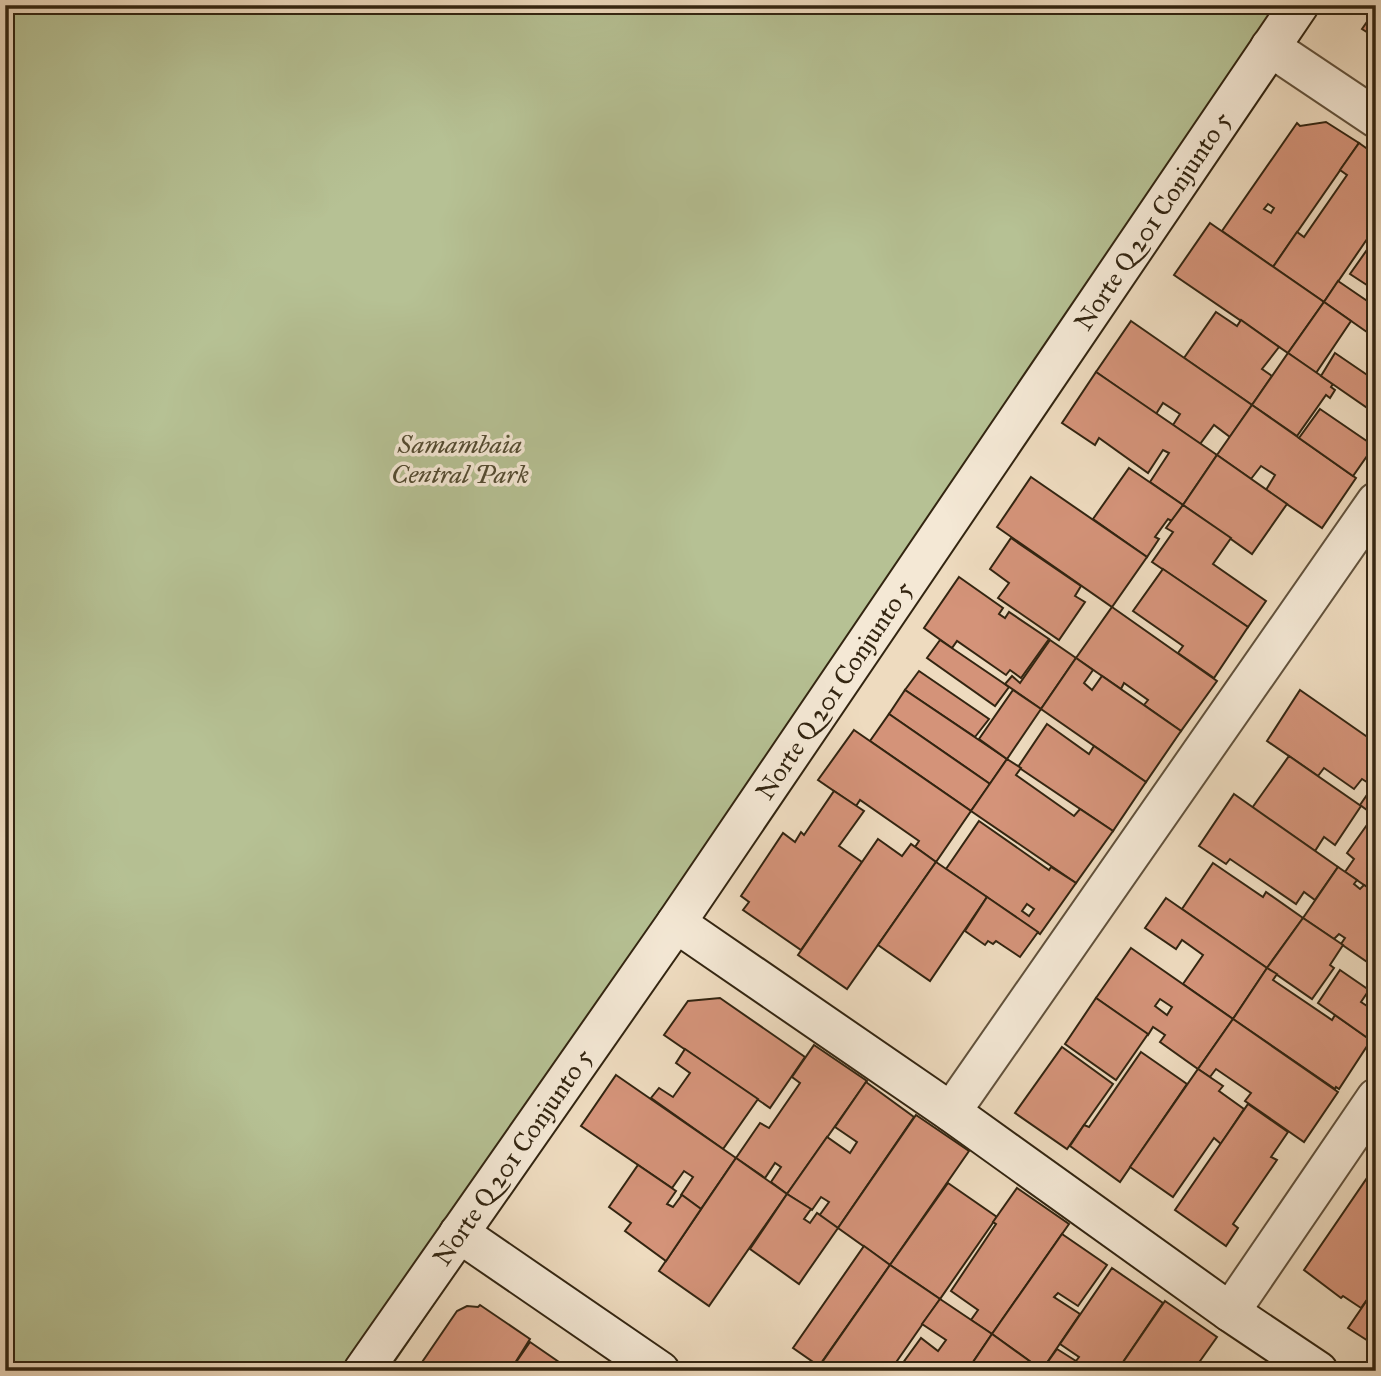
<svg xmlns="http://www.w3.org/2000/svg" width="1381" height="1376" viewBox="0 0 1381 1376" font-family="'IM FELL Great Primer',serif">
	<style>
		.green { fill: #b6c194; stroke: #747352; stroke-width: 2 }
		.building { fill: #d49379; stroke: #332511; stroke-width: 2; fill-rule: evenodd }
		.lines { fill: none; stroke-linecap: round; stroke-linejoin: round }
		.street-casing { stroke: #62523c; stroke-width: 42 }
		.secondary-casing { stroke: #332511; stroke-width: 42 }
		.street { stroke: #f4e8d5; stroke-width: 38 }
		.secondary { stroke: #f4e8d5; stroke-width: 38 }
		.labels { text-anchor: middle; dominant-baseline: central; stroke-width: 7; stroke-linejoin: round; paint-order: stroke }
		.street-label { font-size: 26px; fill: #332511; stroke: #f4e8d5 }
		.park-label { font-size: 26px; font-style: italic; fill: #544c32; stroke: #f4e8d5 }
	</style>
	<rect width="100%" height="100%" fill="#eedbbf"/>
	<filter id="stains"><feTurbulence type="fractalNoise" baseFrequency=".00286" numOctaves="4"/><feColorMatrix values="0 0 0 0 .2 0 0 0 0 .09 0 0 0 0 .02 0 0 0 .5 -.17"/></filter>
	<radialGradient id="worn" r=".72"><stop offset=".6" stop-color="#630" stop-opacity="0"/><stop offset="1" stop-color="#630" stop-opacity=".3"/></radialGradient>
	<path class="green" d="M5,5H1319L388,1371H5Z"/>
	<g class="building">
		<path d="M1376,9V38L1362,29Z"/>
		<path d="M1326,122L1359,143L1273,267L1222,231L1297,123L1300,126ZM1268,204L1274,208L1271,213L1264,209Z"/>
		<path d="M1359,143L1376,155V226L1324,302L1273,267L1297,232L1304,237L1347,175L1340,170Z"/>
		<path d="M1210,223L1324,302L1288,353L1174,275Z"/>
		<path d="M1376,237V291L1350,274Z"/>
		<path d="M1338,281L1376,307L1374,337L1324,302Z"/>
		<path d="M1324,302L1351,321L1316,373L1288,353Z"/>
		<path d="M1216,312L1237,326L1241,320L1279,347L1262,369L1272,376L1252,405L1184,358Z"/>
		<path d="M1131,321L1252,405L1230,437L1214,425L1200,444L1173,425L1180,414L1163,403L1156,414L1096,372Z"/>
		<path d="M1288,353L1333,384L1331,387L1335,390L1330,398L1326,395L1297,436L1252,405Z"/>
		<path d="M1335,353L1376,381V414L1321,376Z"/>
		<path d="M1096,372L1217,455L1183,505L1150,482L1169,453L1163,450L1148,473L1099,438L1095,445L1062,423Z"/>
		<path d="M1252,405L1356,478L1322,528L1266,490L1275,475L1261,466L1251,479L1217,455Z"/>
		<path d="M1320,409L1374,446L1353,476L1299,438Z"/>
		<path d="M1217,455L1287,504L1252,554L1183,505Z"/>
		<path d="M1129,468L1183,505L1172,521L1168,519L1155,537L1159,539L1147,557L1093,519Z"/>
		<path d="M1031,477L1147,557L1112,607L997,527Z"/>
		<path d="M1183,505L1231,538L1213,564L1266,601L1248,627L1152,562L1173,532L1166,528Z"/>
		<path d="M1011,538L1081,586L1075,596L1085,602L1059,640L998,598L1009,583L990,569Z"/>
		<path d="M1163,569L1248,627L1214,678L1178,653L1183,646L1133,611Z"/>
		<path d="M959,577L1003,608L999,614L1005,618L1009,612L1049,639L1021,678L1010,670L1006,675L957,641L952,648L924,628Z"/>
		<path d="M1112,607L1217,681L1181,731L1144,705L1148,700L1124,683L1121,689L1076,658Z"/>
		<path d="M940,640L1009,687L995,706L927,658Z"/>
		<path d="M1050,640L1076,658L1041,709L1005,684L1012,676L1020,683Z"/>
		<path d="M1076,658L1093,670L1084,683L1092,690L1102,676L1181,731L1146,782L1041,709Z"/>
		<path d="M919,671L989,719L975,737L905,690Z"/>
		<path d="M905,690L1007,759L990,784L889,714Z"/>
		<path d="M1013,690L1041,709L1007,759L979,739Z"/>
		<path d="M1300,690L1376,743V812L1374,815L1360,805L1373,786L1362,779L1354,789L1324,768L1318,776L1267,741Z"/>
		<path d="M889,714L990,784L971,811L870,741Z"/>
		<path d="M1047,724L1089,754L1094,746L1146,782L1113,831L1018,767Z"/>
		<path d="M854,730L971,811L936,862L915,847L919,841L860,800L856,806L818,780Z"/>
		<path d="M1289,756L1361,806L1335,845L1324,837L1315,851L1252,808Z"/>
		<path d="M1007,759L1021,768L1016,775L1074,816L1080,809L1113,831L1076,883L971,811Z"/>
		<path d="M834,791L864,811L839,846L862,862L801,950L743,910L749,902L741,896L783,833L795,842L801,832L804,835Z"/>
		<path d="M1234,794L1338,867L1315,900L1304,892L1296,904L1230,859L1226,864L1199,846Z"/>
		<path d="M1374,815L1376,816V893L1345,872L1354,859L1347,853Z"/>
		<path d="M979,821L1049,870L1051,867L1076,883L1040,934L946,869ZM1027,904L1034,909L1029,916L1022,911Z"/>
		<path d="M878,839L902,856L911,844L936,862L847,989L798,955Z"/>
		<path d="M936,862L987,897L930,981L878,945Z"/>
		<path d="M1213,863L1263,897L1266,892L1303,918L1267,968L1182,909Z"/>
		<path d="M1338,867L1357,880L1354,884L1360,889L1364,885L1376,893V968L1341,944L1345,938L1339,934L1334,939L1303,918Z"/>
		<path d="M987,897L1038,932L1020,957L996,941L993,944L988,941L985,945L965,931Z"/>
		<path d="M1166,898L1267,968L1233,1019L1183,984L1203,955L1182,940L1176,949L1145,928Z"/>
		<path d="M1303,918L1343,945L1330,965L1334,968L1312,999L1267,968Z"/>
		<path d="M1131,948L1233,1019L1198,1069L1160,1042L1165,1035L1153,1027L1148,1035L1096,998ZM1160,999L1172,1007L1167,1015L1155,1006Z"/>
		<path d="M1267,968L1277,974L1273,980L1332,1020L1335,1015L1371,1040L1339,1089L1336,1087L1335,1089L1233,1019Z"/>
		<path d="M1340,970L1369,990L1361,1002L1376,1012V1029L1369,1039L1318,1003Z"/>
		<path d="M720,998L805,1057L770,1108L664,1035L688,1001Z"/>
		<path d="M1096,998L1148,1034L1116,1080L1065,1044Z"/>
		<path d="M1233,1019L1338,1092L1304,1142L1245,1101L1251,1093L1216,1069L1210,1077L1198,1069Z"/>
		<path d="M814,1045L867,1081L787,1194L771,1182L781,1167L775,1163L765,1178L736,1158L760,1123L769,1128L800,1083L792,1077Z"/>
		<path d="M1062,1047L1113,1084L1067,1149L1015,1113Z"/>
		<path d="M685,1049L758,1099L723,1149L651,1098L659,1088L673,1097L690,1073L676,1063Z"/>
		<path d="M1141,1052L1187,1084L1120,1182L1070,1146L1084,1125L1089,1127Z"/>
		<path d="M1198,1069L1223,1086L1219,1091L1244,1109L1221,1144L1214,1138L1173,1197L1130,1167Z"/>
		<path d="M616,1075L736,1158L701,1209L681,1195L693,1177L684,1171L672,1188L581,1126Z"/>
		<path d="M866,1082L914,1117L838,1228L819,1216L829,1202L821,1197L812,1210L787,1194L827,1137L850,1153L857,1142L835,1127Z"/>
		<path d="M1248,1104L1288,1132L1271,1157L1277,1160L1233,1224L1238,1228L1226,1246L1175,1210Z"/>
		<path d="M916,1115L969,1151L890,1265L838,1228Z"/>
		<path d="M736,1158L787,1194L709,1306L659,1271Z"/>
		<path d="M638,1165L676,1191L667,1204L673,1207L682,1195L701,1209L666,1261L625,1231L631,1223L609,1207Z"/>
		<path d="M1367,1178L1376,1184V1287L1361,1308L1343,1296L1341,1298L1304,1270Z"/>
		<path d="M948,1183L997,1217L940,1299L890,1265Z"/>
		<path d="M1017,1188L1069,1224L992,1334L971,1320L978,1310L951,1291L996,1224L993,1222Z"/>
		<path d="M787,1194L811,1209L804,1219L810,1223L817,1213L838,1228L799,1284L750,1249Z"/>
		<path d="M1062,1234L1107,1265L1078,1306L1058,1293L1054,1297L1080,1314L1042,1370L992,1334Z"/>
		<path d="M864,1246L890,1265L819,1366L793,1348Z"/>
		<path d="M890,1265L940,1299L890,1371H816Z"/>
		<path d="M1112,1268L1163,1303L1117,1371L1042,1370L1057,1349L1076,1361L1079,1357L1060,1344Z"/>
		<path d="M1376,1287V1346L1348,1328Z"/>
		<path d="M940,1299L992,1334L967,1371H897L921,1338L938,1351L946,1340L922,1324Z"/>
		<path d="M1165,1301L1217,1337L1193,1371H1117Z"/>
		<path d="M480,1305L530,1339L510,1371H416L457,1311L467,1306L478,1307Z"/>
		<path d="M992,1334L1042,1370L1041,1371H967Z"/>
		<path d="M530,1342L572,1371H510Z"/>
	</g>
	<g class="lines">
		<g class="street-casing">
			<g id="street">
				<path d="M1270,47L1376,118"/>
				<path d="M951,1112L1376,502"/>
				<path d="M1230,1312L1376,1098"/>
			</g>
		</g>
		<g class="secondary-casing">
			<g id="secondary">
				<path d="M676,923L951,1112L1230,1312L1318,1371"/>
				<path d="M459,1233L660,1371"/>
				<path id="s1" d="M363,1371L676,923L1299,5"/>
			</g>
		</g>
		<use href="#street" class="street"/>
		<use href="#secondary" class="secondary"/>
	</g>
	<g class="labels">
		<g class="street-label">
			<text stroke="none"><textPath href="#s1" startOffset="1395">Norte Q 201 Conjunto 5</textPath></text>
			<text stroke="none"><textPath href="#s1" startOffset="828">Norte Q 201 Conjunto 5</textPath></text>
			<text stroke="none"><textPath href="#s1" startOffset="261">Norte Q 201 Conjunto 5</textPath></text>
		</g>
		<g class="park-label">
			<text x="460" y="444">Samambaia<tspan x="460" dy="30">Central Park</tspan></text>
		</g>
	</g>
	<rect width="1381" height="1376" fill="none" stroke="#eedbbf" stroke-width="28"/>
	<rect x="7" y="7" width="1367" height="1362" fill="none" stroke="#332511" stroke-width="3.5"/>
	<rect x="14" y="14" width="1353" height="1348" fill="none" stroke="#332511" stroke-width="2"/>
	<rect width="100%" height="100%" filter="url(#stains)"/>
	<rect width="100%" height="100%" fill="url(#worn)"/>
</svg>
